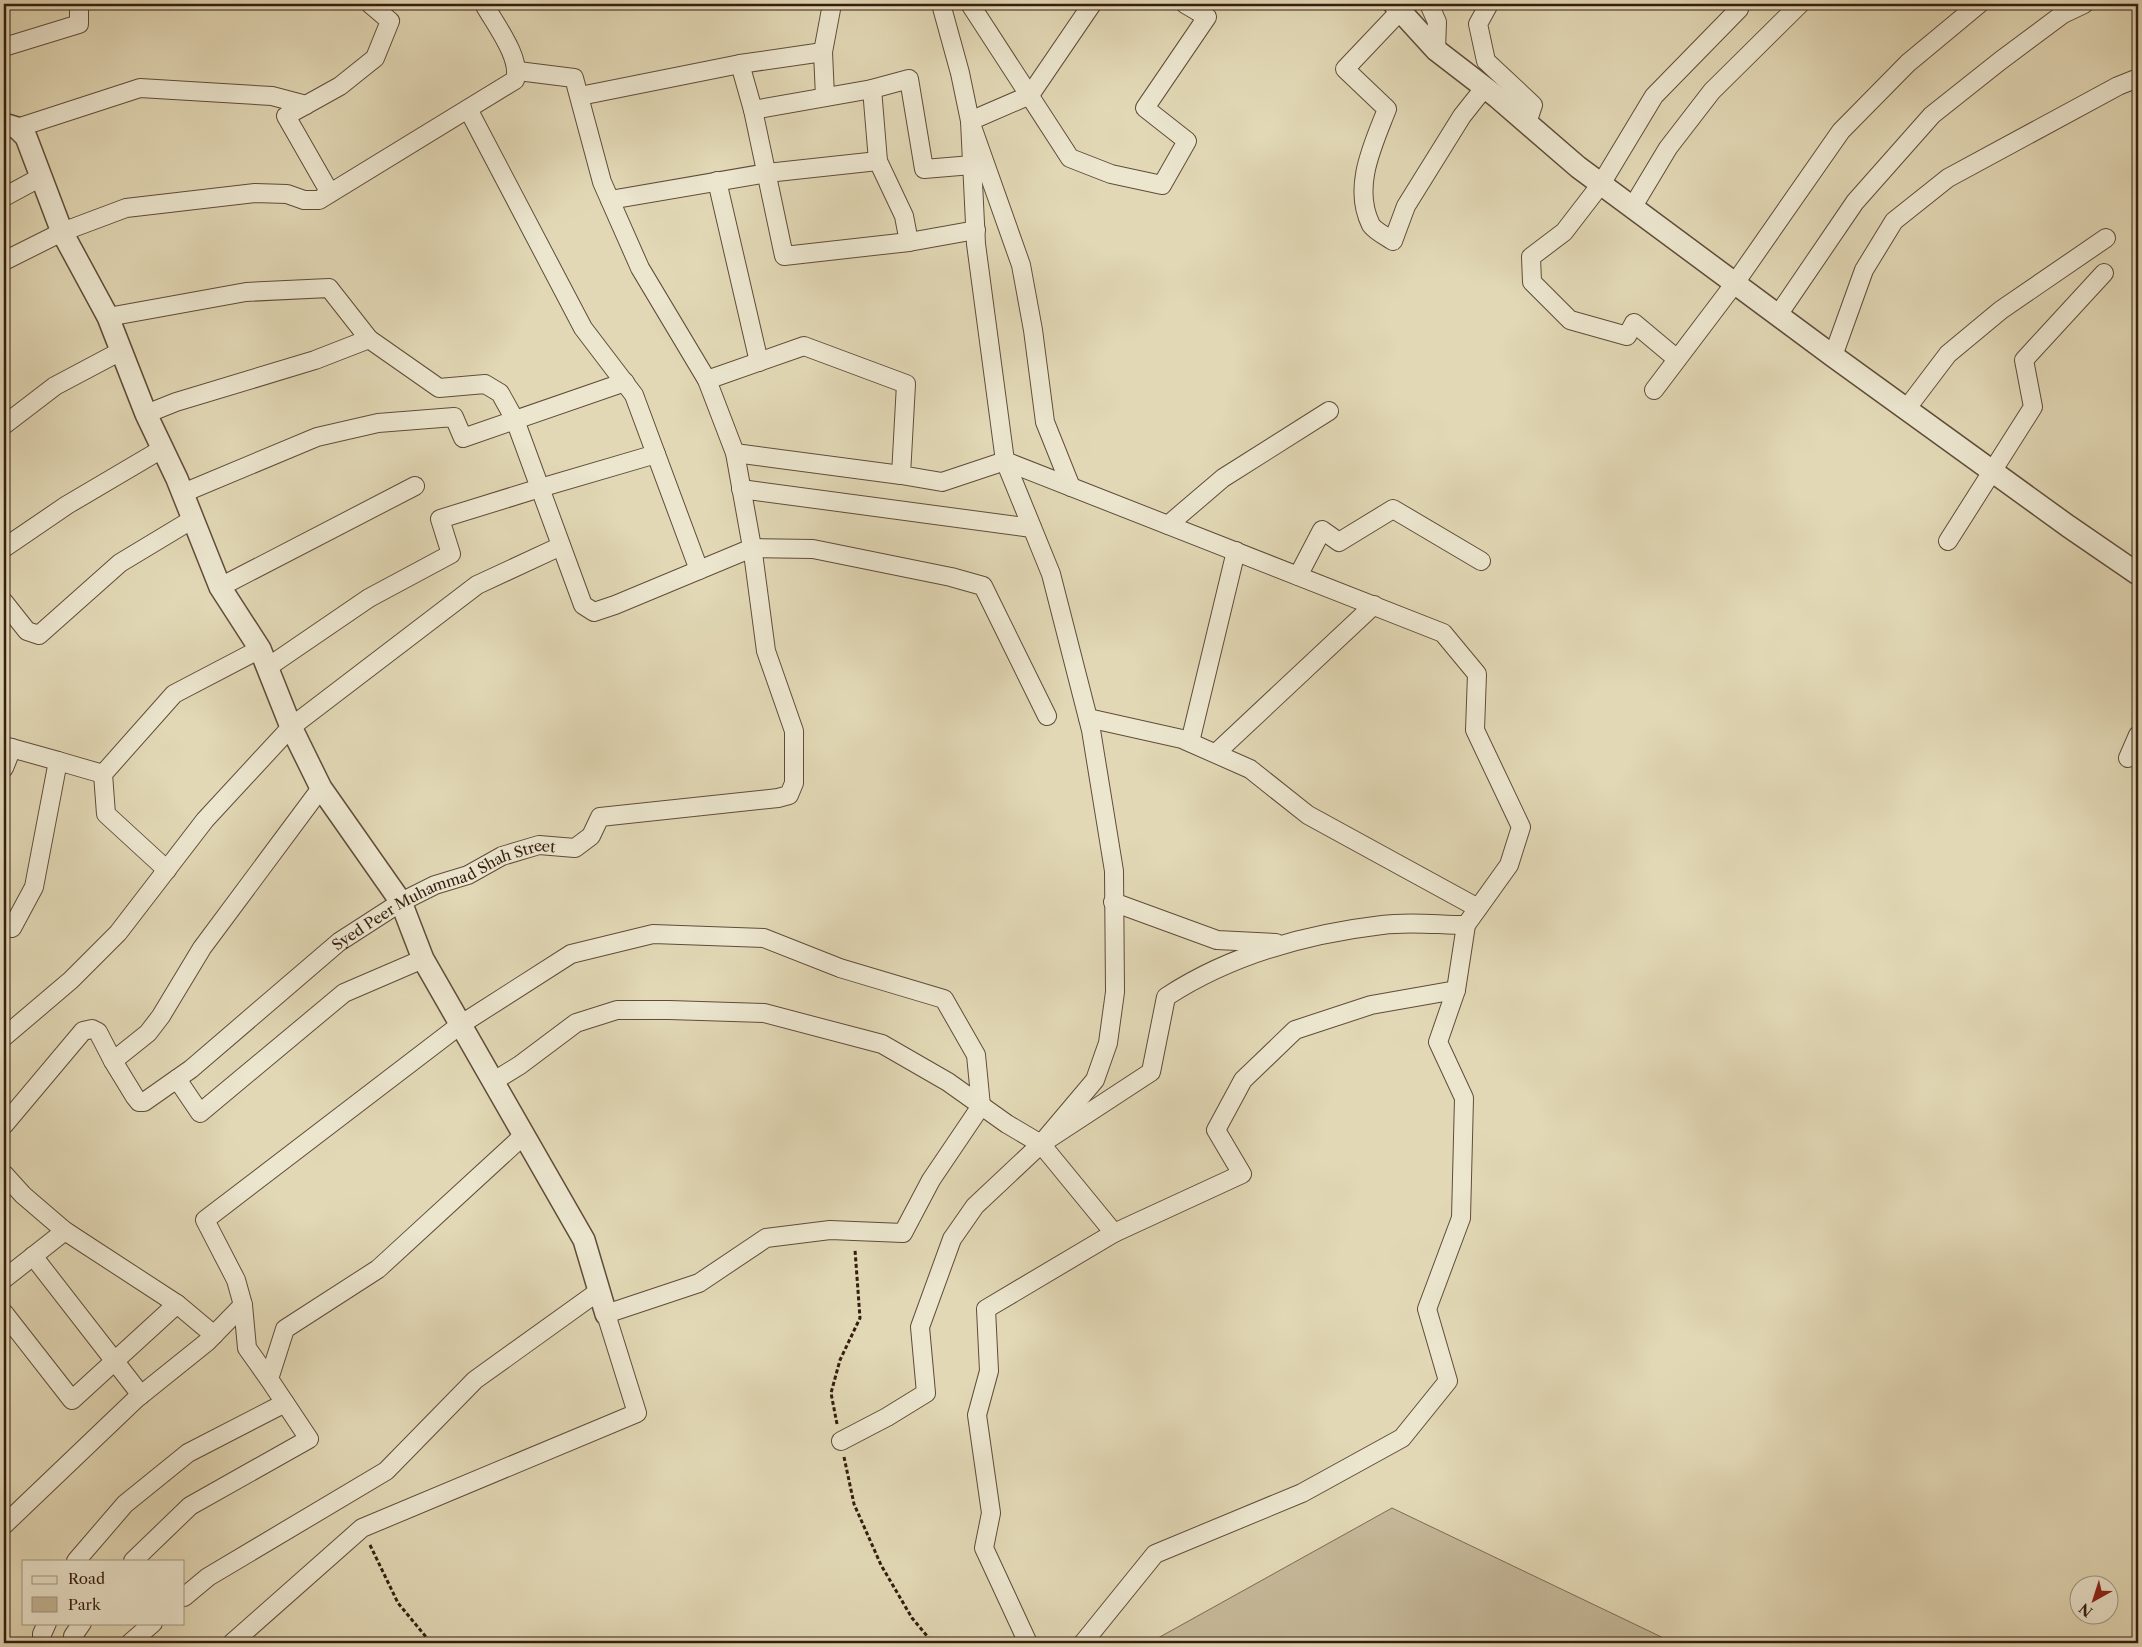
<svg xmlns="http://www.w3.org/2000/svg" width="2142" height="1647" viewBox="0 0 2142 1647" font-family="'Libre Caslon Text',serif">
	<style>
		.green { fill: #c5b899; stroke: #7d6b54 }
		.lines { fill: none; stroke-linecap: round; stroke-linejoin: round }
		.minor-casing { stroke: #604c39; stroke-width: 20 }
		.tertiary-casing { stroke: #604c39; stroke-width: 24 }
		.path { stroke: #351e10; stroke-width: 3; stroke-dasharray: 4 2.5; stroke-linecap: butt }
		.minor { stroke: #ece6cf; stroke-width: 18 }
		.tertiary { stroke: #ece6cf; stroke-width: 21 }
		.labels { text-anchor: middle; dominant-baseline: central; stroke-width: 5; stroke-linejoin: round; paint-order: stroke }
		.street-label { font-size: 15px; fill: #351e10; stroke: #ece6cf }
	</style>
	<rect width="100%" height="100%" fill="#e2d8b5"/>
	<filter id="stains"><feTurbulence type="fractalNoise" baseFrequency=".004" numOctaves="4"/><feColorMatrix values="0 0 0 0 .2 0 0 0 0 .09 0 0 0 0 .02 0 0 0 .5 -.17"/></filter>
	<radialGradient id="worn" r=".72"><stop offset=".6" stop-color="#630" stop-opacity="0"/><stop offset="1" stop-color="#630" stop-opacity=".3"/></radialGradient>
	<path class="green" d="M1392,1508L1674,1643H1149Z"/>
	<g class="lines">
		<g class="minor-casing">
			<g id="minor">
				<path d="M941,4L960,73L970,121L976,244L1005,461L1051,574L1091,730L1114,871L1115,992L1108,1043L1095,1080L1041,1144L1114,1233L986,1309L989,1371L977,1415L991,1513L984,1548L1028,1643"/>
				<path d="M970,4L1070,158L1111,174L1162,185L1187,141L1145,108L1207,17L1185,4"/>
				<path d="M1429,4L1437,22L1436,50"/>
				<path d="M1489,4L1478,24L1486,61L1533,105L1527,123"/>
				<path d="M1401,10L1345,69L1387,109C1373,145 1352,187 1371,225C1375,231 1387,237 1393,241L1406,206L1462,116L1485,87"/>
				<path d="M4,47L79,24V4"/>
				<path d="M823,52L832,4"/>
				<path d="M740,64L823,52L825,97"/>
				<path d="M872,89L909,79L924,169L972,165"/>
				<path d="M580,96L740,64L753,110L872,89L878,161L904,216L909,242L976,230"/>
				<path d="M468,109L583,328L634,395L699,570"/>
				<path d="M753,110L784,256L909,242"/>
				<path d="M17,128L140,88L272,96L306,105"/>
				<path d="M717,181L759,362"/>
				<path d="M330,193L286,116L340,86L375,58L390,21L370,4"/>
				<path d="M4,197L41,177"/>
				<path d="M610,200L767,173L878,161"/>
				<path d="M1632,208L1668,148L1712,91L1800,4"/>
				<path d="M4,261L62,232L126,208L255,193L287,194L304,200H319L515,80C522,58 494,23 484,4"/>
				<path d="M1778,315L1855,202L1932,115L2000,61L2063,14L2084,4"/>
				<path d="M108,317L246,292L329,288L369,339L439,388L485,384L500,393L515,420L583,605L594,612L615,605L752,548L813,549L951,577L983,586L1047,716"/>
				<path d="M1833,356L1864,270L1894,221L1948,178L2118,86L2138,78"/>
				<path d="M1677,359L1634,323L1627,336L1570,320L1532,282L1531,257L1564,232L1601,184L1654,96L1739,9L1740,4"/>
				<path d="M707,380L804,346L906,384L901,475L942,482L1005,461L1443,633L1477,674L1475,730L1521,827L1509,865L1466,925L1456,990L1438,1042L1464,1098L1461,1218L1427,1309L1448,1381L1402,1438L1302,1493L1155,1554L1083,1643"/>
				<path d="M1654,390L1735,283L1841,131L1908,63L1979,4"/>
				<path d="M1907,408L1948,354L2001,310L2106,238"/>
				<path d="M146,414L176,402L315,360L369,339"/>
				<path d="M4,425L55,386L121,351"/>
				<path d="M735,453L901,475"/>
				<path d="M1071,487L1045,422L1033,330L1021,265L970,121L1030,95L1092,4"/>
				<path d="M741,489L1032,528"/>
				<path d="M183,493L317,437L378,423L454,417L463,438L625,382"/>
				<path d="M1168,525L1223,478L1329,411"/>
				<path d="M1948,541L2033,407L2024,360L2104,273"/>
				<path d="M4,548L67,505L162,449"/>
				<path d="M1298,576L1322,530L1339,542L1393,509L1481,561"/>
				<path d="M220,587L415,486"/>
				<path d="M4,602L27,631L39,635L120,563L193,519"/>
				<path d="M268,667L369,598L451,554L440,519L540,488L656,454"/>
				<path d="M1088,718L1182,739L1250,769L1308,815L1478,908"/>
				<path d="M1190,742L1236,551"/>
				<path d="M4,746L58,761"/>
				<path d="M1216,753L1374,605"/>
				<path d="M2128,758L2138,735"/>
				<path d="M4,768L12,748"/>
				<path d="M167,870L106,814L103,774L174,694L260,649"/>
				<path d="M1113,902L1217,940L1276,943"/>
				<path d="M4,923L12,928L34,887L58,761L103,774"/>
				<path d="M4,1037L71,980L118,933L205,820L291,727L477,585L561,546"/>
				<path d="M113,1061L148,1033L161,1016L202,948L321,788"/>
				<path d="M177,1079L200,1113L344,993L423,959"/>
				<path d="M494,1081L520,1065L576,1023L617,1010H669L764,1013L882,1044L948,1082L1007,1124L1041,1144"/>
				<path id="s1" d="M4,1125L83,1031L92,1029L98,1032L113,1061L135,1097L139,1102H144L191,1069L339,942L401,902L435,885L468,875L502,856L539,845L575,848L591,836L600,817L778,798L789,795L794,783V731L766,651L753,553L735,453L707,380L640,268L602,182L574,78L518,71"/>
				<path d="M4,1174L23,1195L65,1231L4,1279"/>
				<path d="M65,1231L177,1304L214,1335"/>
				<path d="M1114,1233L1242,1174L1216,1130L1243,1080L1295,1030L1371,1005L1456,990"/>
				<path d="M33,1256L141,1395"/>
				<path d="M243,1305L247,1348L269,1379"/>
				<path d="M4,1313L72,1400L177,1304"/>
				<path d="M841,1441L887,1417L926,1393L920,1327L952,1239L975,1206L1041,1144L1151,1072L1166,997C1230,955 1306,934 1382,925C1409,921 1439,925 1466,925"/>
				<path d="M4,1525L136,1399L207,1342L243,1305L236,1280L205,1220L460,1025L571,954L653,934L764,938L840,968L944,999L976,1055L981,1106L931,1180L903,1233L830,1230L766,1238L699,1283L606,1314L637,1413L362,1528L232,1643"/>
				<path d="M76,1561L125,1504L188,1453L285,1403"/>
				<path d="M133,1561L190,1506L309,1439L269,1379L285,1329L378,1269L524,1135"/>
				<path d="M184,1597L208,1577L386,1471L475,1380L599,1291"/>
				<path d="M42,1643V1634L47,1623"/>
				<path d="M74,1643L73,1636L82,1623"/>
				<path d="M130,1643L153,1623"/>
			</g>
		</g>
		<g class="tertiary-casing">
			<g id="tertiary">
				<path d="M1394,4L1436,50L1497,97L1578,167L1833,356L2068,526L2138,574"/>
				<path d="M4,124L17,128L26,137L62,232L108,317L146,414L177,479L220,587L260,649L291,727L321,788L401,902L423,959L584,1240L606,1314"/>
			</g>
		</g>
		<g class="path">
			<path d="M837,1424L831,1393L840,1360L860,1318L855,1250"/>
			<path d="M844,1457L854,1504L881,1565L912,1618L933,1643"/>
			<path d="M370,1545L398,1603L431,1643"/>
		</g>
		<use href="#minor" class="minor"/>
		<use href="#tertiary" class="tertiary"/>
	</g>
	<g class="labels">
		<g class="street-label">
			<text stroke="none"><textPath href="#s1" startOffset="594">Syed Peer Muhammad Shah Street</textPath></text>
		</g>
	</g>
	<rect width="2142" height="1647" fill="none" stroke="#e2d8b5" stroke-width="20"/>
	<rect x="5" y="5" width="2132" height="1637" fill="none" stroke="#351e10" stroke-width="2.5"/>
	<rect x="10" y="10" width="2122" height="1627" fill="none" stroke="#351e10"/>
	<rect x="22" y="1560" width="162" height="65" fill="#ece6cf" stroke="#a39683"/>
	<rect x="32" y="1576" width="25" height="8" fill="#ece6cf" stroke="#a39683"/>
	<text x="68" y="1584" font-size="15" fill="#351e10">Road</text>
	<rect x="32" y="1597" width="25" height="15" fill="#c5b899" stroke="#a39683"/>
	<text x="68" y="1610" font-size="15" fill="#351e10">Park</text>
	<g transform="translate(2094 1600) rotate(219)"><circle r="24" fill="#ece6cf" stroke="#a39683"/>
	<path d="M0-4L9 19L0 12L-9 19Z" fill="#8f2418"/>
	<text y="-8" font-size="14" font-weight="bold" text-anchor="middle" fill="#351e10">N</text>
	</g>
	<rect width="100%" height="100%" filter="url(#stains)"/>
	<rect width="100%" height="100%" fill="url(#worn)"/>
</svg>
